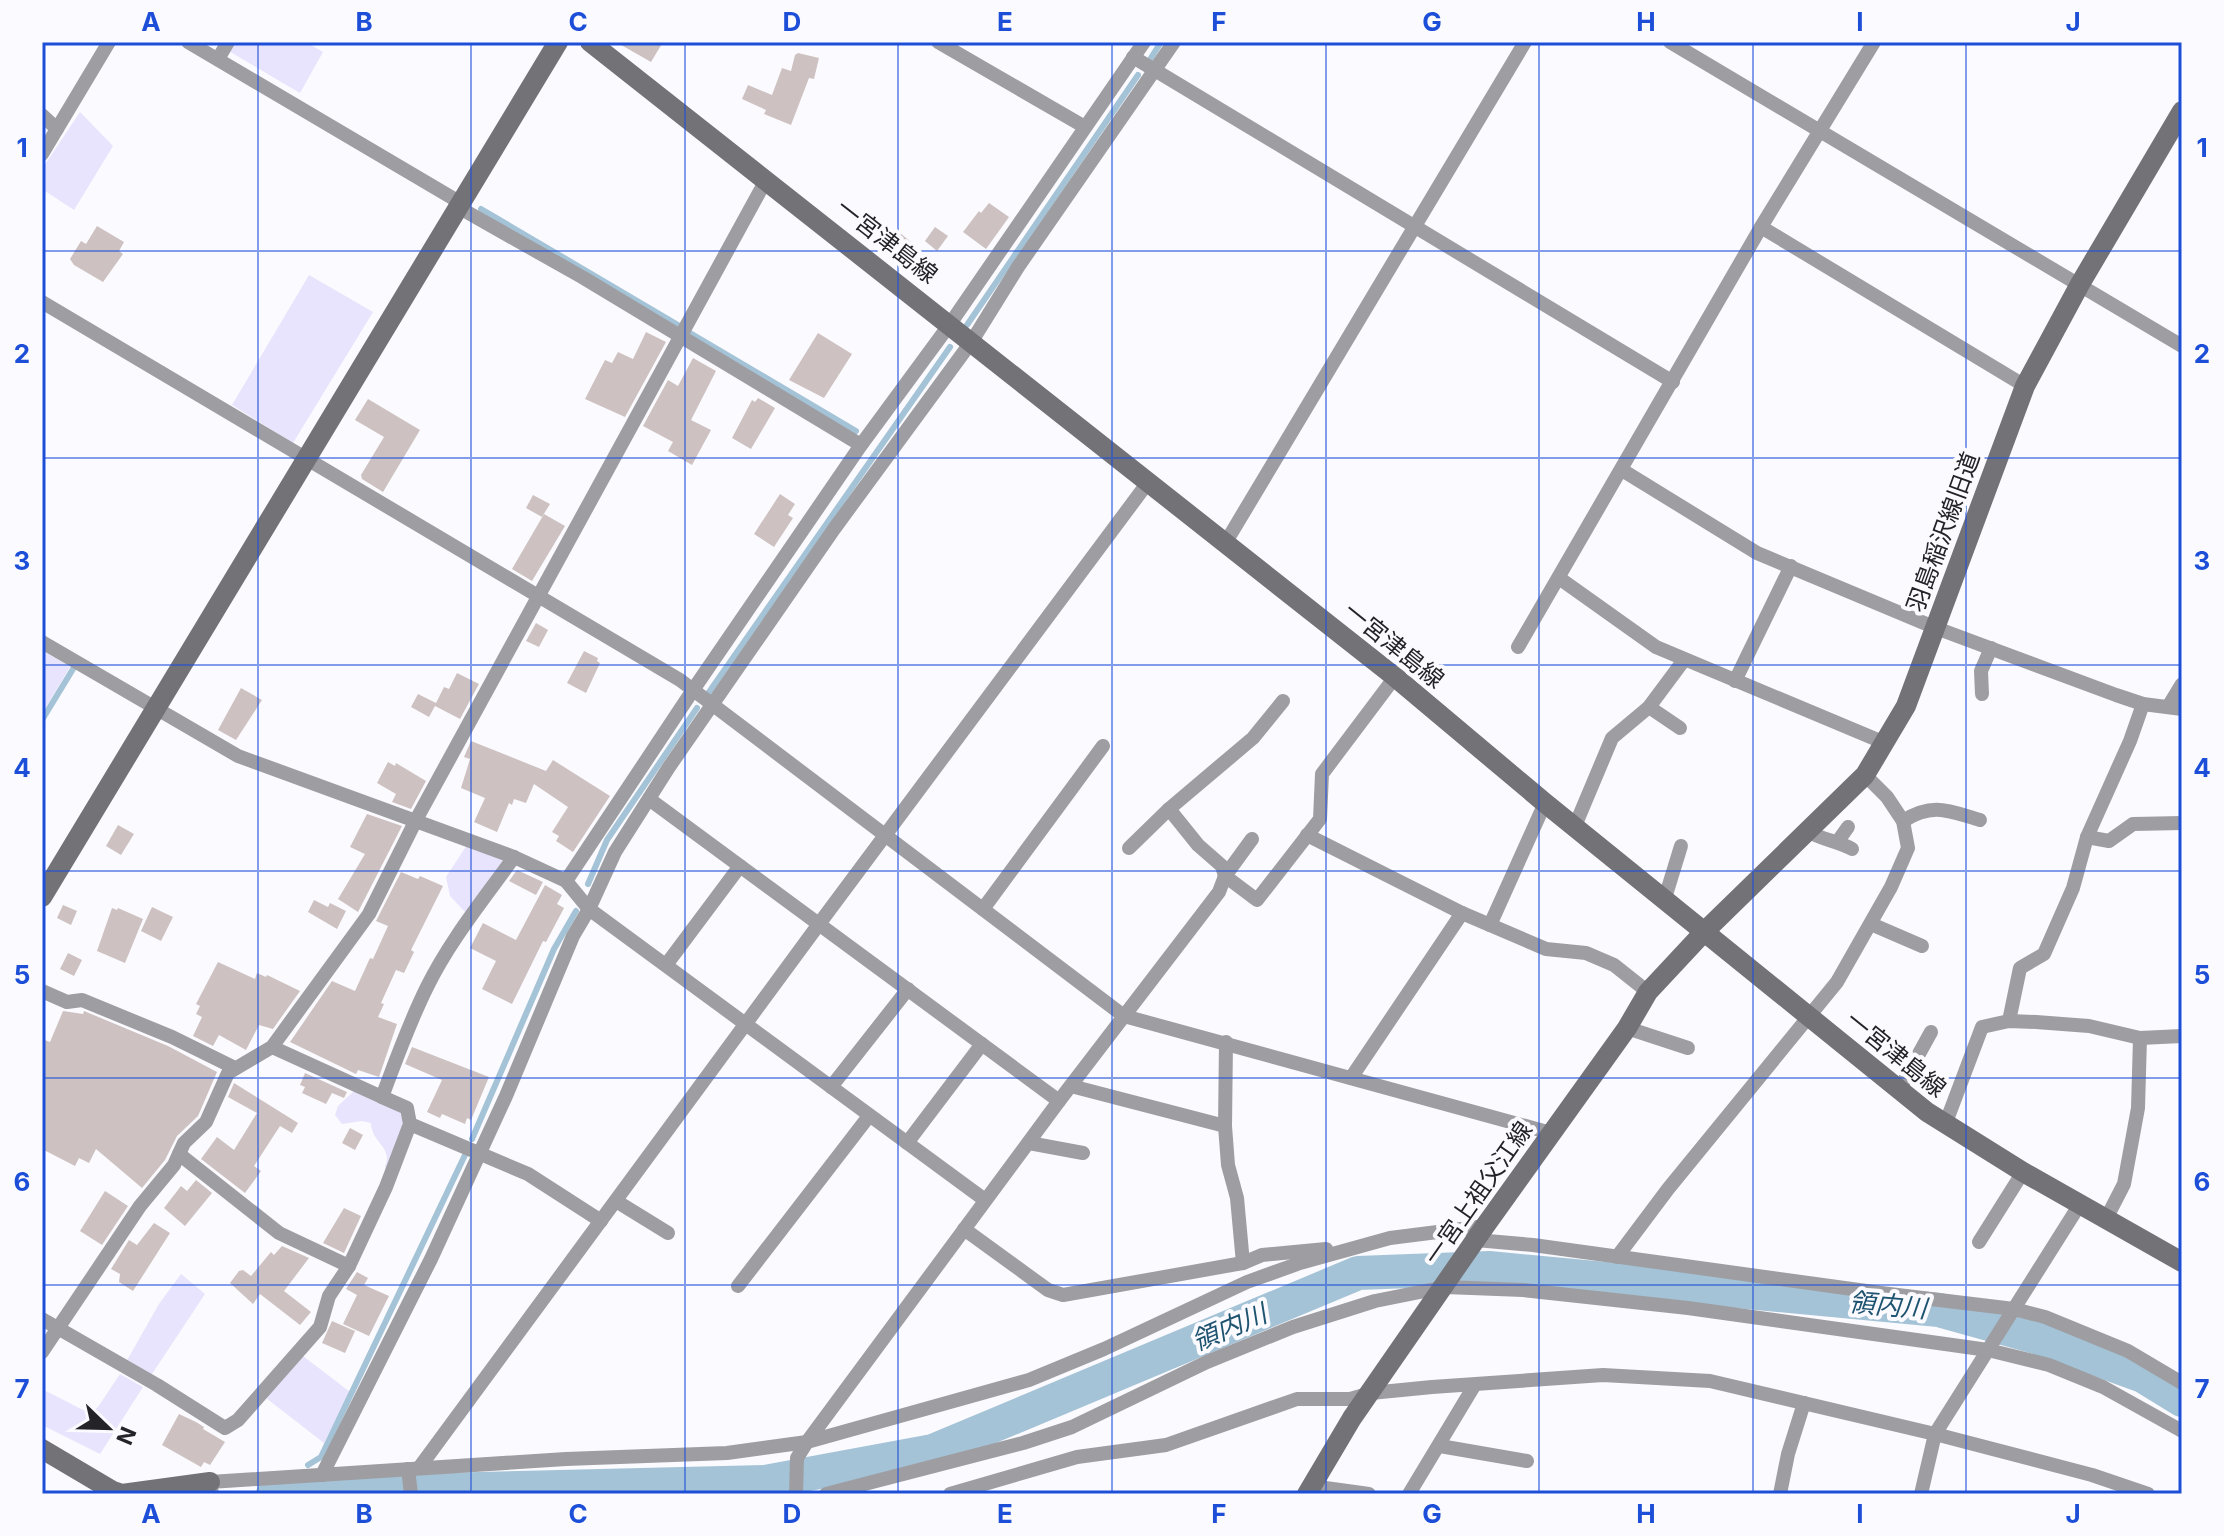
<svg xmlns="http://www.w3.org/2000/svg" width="2224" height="1536" viewBox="0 0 2224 1536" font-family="Inter,'Noto Sans JP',sans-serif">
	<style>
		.green { fill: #e9e4fd }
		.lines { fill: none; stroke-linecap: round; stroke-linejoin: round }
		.stream { stroke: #a4c3d7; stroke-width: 6 }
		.river { stroke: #a4c3d7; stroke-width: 34 }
		.building { fill: #cdc2c1 }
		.street { stroke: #9e9ea2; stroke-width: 14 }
		.secondary { stroke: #727277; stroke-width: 20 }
		.grid { fill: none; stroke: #1d4ed8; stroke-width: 2; stroke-opacity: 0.55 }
		.labels { text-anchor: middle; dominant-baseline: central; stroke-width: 8; stroke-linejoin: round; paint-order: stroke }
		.street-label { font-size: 24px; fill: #242327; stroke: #fbfafe }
		.water-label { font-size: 26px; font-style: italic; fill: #1e5370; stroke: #fbfafe }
		.neatline { fill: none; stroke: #1d4ed8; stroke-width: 3 }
		.grid-label { font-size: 26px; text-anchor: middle; font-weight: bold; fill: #1d4ed8 }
	</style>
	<rect width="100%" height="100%" fill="#fbfafe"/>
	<g class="green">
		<path d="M232,42H306L323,52L300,93L227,50Z"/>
		<path d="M80,112L113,146L74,210L42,189V169Z"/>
		<path d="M309,275L373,312L293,443L232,405Z"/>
		<path d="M42,650L70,667L42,714Z"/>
		<path d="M467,845L503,857V862L467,914L450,896L446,877Z"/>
		<path d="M356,1089L401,1110L407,1123L389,1170L385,1167C394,1148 371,1142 371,1123L362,1121L342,1124L335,1115L338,1106Z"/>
		<path d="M181,1274L205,1294L150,1377L126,1362L159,1304Z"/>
		<path d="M303,1356L350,1392L324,1443L266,1398Z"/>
		<path d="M120,1374L143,1387L100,1454L42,1425V1389L89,1413L98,1407Z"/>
	</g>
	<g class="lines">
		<g class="stream">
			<path d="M1149,61L1161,42"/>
			<path d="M481,209L678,325"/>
			<path d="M967,325L1138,75"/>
			<path d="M690,333L856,431"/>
			<path d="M707,695L950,347"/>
			<path d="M42,720L73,669"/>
			<path d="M588,884L607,840L697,708"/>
			<path d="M472,1139L554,949L576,911"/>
			<path d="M308,1465L321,1457L465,1155"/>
		</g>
		<path class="river" d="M273,1494L765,1482L933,1451L1358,1273L1489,1268L1939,1310L2036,1337L2143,1376L2182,1400"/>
	</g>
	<g class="building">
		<path d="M616,42H663L651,62Z"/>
		<path d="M798,53L819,58L814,79L809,78L791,125L764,114L766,110L742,99L748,85L772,95L782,68L791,71L795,55Z"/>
		<path d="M989,203L1009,217L986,249L963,232L979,211L981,213Z"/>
		<path d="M97,226L124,242L119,251L123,254L103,282L74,265L70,259L81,241L86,244Z"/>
		<path d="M935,227L948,236L937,251L925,241Z"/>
		<path d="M900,233L911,242L901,254L890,244Z"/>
		<path d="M646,332L666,342L625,417L585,399L605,360L612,363L618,352L633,359Z"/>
		<path d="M818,333L852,354L824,398L789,380Z"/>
		<path d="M693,358L716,371L691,420L711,430L692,465L668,451L673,442L643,426L668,380L678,386Z"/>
		<path d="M758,398L775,408L751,449L732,438L752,400L755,402Z"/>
		<path d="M368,399L420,430L383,492L362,479L361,475L384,437L355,420Z"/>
		<path d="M780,494L795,504L788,515L793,518L774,547L754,534Z"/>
		<path d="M533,495L550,504L542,517L526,508Z"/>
		<path d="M544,514L565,526L532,581L512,569Z"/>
		<path d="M536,623L548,630L539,647L526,641Z"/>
		<path d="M584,651L598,658L597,661L600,663L586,693L567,683Z"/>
		<path d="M457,673L479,684L460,719L435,706L429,717L411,707L418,694L436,703L444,687L449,689Z"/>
		<path d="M241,688L262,700L236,740L218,730Z"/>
		<path d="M471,741L546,771L553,760L610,796L573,852L556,841L559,836L552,832L568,807L534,784L526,803L514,799L512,805L509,803L497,832L474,822L485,798L461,788L470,759L464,757Z"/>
		<path d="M388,762L395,766L396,763L426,781L411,809L392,802L396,794L377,783Z"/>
		<path d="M367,814L402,826L358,912L338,899L365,854L350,847Z"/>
		<path d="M118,825L134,834L121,855L106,846Z"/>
		<path d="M517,870L543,882L536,895L509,881Z"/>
		<path d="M401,872L418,879L420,876L443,886L411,950L414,952L404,973L396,970L381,1003L384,1004L378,1017L397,1024L379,1077L358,1070L356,1074L290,1042L332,981L355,991L370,958L373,959L388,926L376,921Z"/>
		<path d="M545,885L562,895L557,904L564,908L546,942L543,941L512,1004L482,989L496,961L470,948L483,923L516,940Z"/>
		<path d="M314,900L328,907L330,903L346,911L337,929L308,912Z"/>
		<path d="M63,905L77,911L71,925L57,918Z"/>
		<path d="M152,907L173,917L161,941L141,931Z"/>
		<path d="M112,908L117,910L118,908L143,919L125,963L97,951Z"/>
		<path d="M68,953L82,960L74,976L60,969Z"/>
		<path d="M218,962L255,979L257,973L266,977L267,975L300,991L273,1029L259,1025L246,1050L219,1035L213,1046L193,1036L202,1017L196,1014L200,1006L196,1004Z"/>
		<path d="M63,1011L83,1014L84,1011L168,1046L217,1072L198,1116L177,1136L165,1160L142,1188L96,1149L89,1163L79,1158L75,1166L42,1149V1039L50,1042Z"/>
		<path d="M412,1047L489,1077L471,1120L467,1118L465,1124L442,1114L440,1118L427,1112L442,1080L405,1064Z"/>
		<path d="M305,1073L347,1092L344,1098L332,1093L326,1104L302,1093L305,1087L300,1085Z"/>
		<path d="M234,1083L298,1123L292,1133L280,1126L254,1166L261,1171L245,1193L201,1159L217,1137L234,1150L257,1113L228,1097Z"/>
		<path d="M350,1128L363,1135L355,1150L342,1143Z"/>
		<path d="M196,1180L212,1193L185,1226L164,1208L181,1186L187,1191Z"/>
		<path d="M105,1191L128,1206L102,1245L80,1231Z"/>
		<path d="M344,1208L361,1216L344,1253L323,1243Z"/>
		<path d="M154,1223L170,1233L133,1291L119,1282L120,1274L111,1269L129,1240L137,1245Z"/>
		<path d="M282,1246L309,1258L284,1291L311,1312L300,1325L260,1294L253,1304L230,1283L239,1271L243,1270L251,1276L271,1252L274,1255Z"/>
		<path d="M357,1272L368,1278L364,1285L389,1296L369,1336L343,1324L357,1295L346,1289Z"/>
		<path d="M332,1321L355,1331L345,1353L322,1343Z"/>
		<path d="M179,1414L196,1422L204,1427L203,1429L225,1442L210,1465L204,1462L201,1467L162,1445Z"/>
	</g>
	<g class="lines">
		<g class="street">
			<path d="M188,42L461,203"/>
			<path d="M938,42L1085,127"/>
			<path d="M1670,42L2182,346"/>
			<path d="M1133,57L1673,382"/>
			<path d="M218,59L228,42"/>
			<path d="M42,115L57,129"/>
			<path d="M42,154L109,42"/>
			<path d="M458,207L582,277L861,445"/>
			<path d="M1761,227L2025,386"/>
			<path d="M42,302L680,680L1124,1016L1551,1133"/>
			<path d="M1622,470L1757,553L1936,628L2116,695L2143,704L2182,709"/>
			<path d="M1226,542L1525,42"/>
			<path d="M1559,578L1656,647L1885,743"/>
			<path d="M42,642L238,756L514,857L566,881L589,909L985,1200"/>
			<path d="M1518,647L1761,227L1874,42"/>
			<path d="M1735,681L1791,566"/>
			<path d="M1982,694L1981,671L1991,648"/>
			<path d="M1649,707L1680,728"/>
			<path d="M2168,707L2182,684"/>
			<path d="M649,799L1059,1101"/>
			<path d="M1169,809L1198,845L1222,866L1225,876"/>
			<path d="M1903,821C1933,802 1949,811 1980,820"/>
			<path d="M1575,826L1612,738L1649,707L1684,660"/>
			<path d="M1809,832C1823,840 1838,841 1852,849"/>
			<path d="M1307,835L1462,913L1546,949L1586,953L1614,965L1648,992"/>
			<path d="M2087,837L2109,841L2133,824L2182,823"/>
			<path d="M1838,841L1848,827"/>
			<path d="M1129,848L1169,809L1253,738L1283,701"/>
			<path d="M1225,876L1252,839"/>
			<path d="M566,881L693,690L861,445L950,324L1144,42"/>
			<path d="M1665,898L1681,846"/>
			<path d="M983,909L1103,746"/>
			<path d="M1871,924L1922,946"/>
			<path d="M1490,925L1545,803"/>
			<path d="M666,965L740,866"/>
			<path d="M42,991L67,1002L82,1000L172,1037L235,1068"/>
			<path d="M2009,1021L2020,968L2044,954L2073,888L2087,837L2130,741L2143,704"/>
			<path d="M1627,1028L1688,1048"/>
			<path d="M1226,1042L1225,1126L1228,1165L1237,1198L1243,1263"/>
			<path d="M272,1047L382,1097"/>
			<path d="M1351,1078L1462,913"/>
			<path d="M1071,1086L1225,1126"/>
			<path d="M831,1087L908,989"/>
			<path d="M1899,1090L1931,1032"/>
			<path d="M410,1124L528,1174L601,1221"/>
			<path d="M1945,1125L1982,1027L2009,1021L2036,1022L2089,1026L2140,1038L2182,1036"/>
			<path d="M907,1143L982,1044"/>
			<path d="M1029,1143L1083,1153"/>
			<path d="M179,1154L279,1233L349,1266"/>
			<path d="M616,1201L668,1233"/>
			<path d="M2106,1219L2124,1184L2138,1108L2140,1038"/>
			<path d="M964,1229L1048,1290L1063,1295L1243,1263L1262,1255L1326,1249"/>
			<path d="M1476,1240L1533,1245L1881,1293L2014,1309L2045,1317L2128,1351L2182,1383"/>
			<path d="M1979,1242L2023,1172"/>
			<path d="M1617,1257L1668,1189L1837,982L1891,887L1908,848L1903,821L1887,797L1865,775"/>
			<path d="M738,1286L869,1116"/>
			<path d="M42,1319L157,1385L225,1428L238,1420L320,1327L329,1296L349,1266L386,1187L410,1124L407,1108L382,1097C396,1060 409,1023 427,987C450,940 484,899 514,857"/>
			<path d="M42,1352L140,1206L174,1165L184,1143L206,1122L228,1073L272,1047L369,914L416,820L766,180"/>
			<path d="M1440,1446L1527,1461"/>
			<path d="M419,1468L819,924L1149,481"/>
			<path d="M408,1469L411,1494"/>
			<path d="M322,1475L431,1259L506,1096L573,936L589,909L615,852L669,767L834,529L972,341L1018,267L1174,42"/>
			<path d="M1311,1486L1369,1494"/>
			<path d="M212,1494L210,1482L566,1459L727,1453L807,1442L1029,1380L1104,1349L1247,1282L1300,1263L1390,1238L1485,1226"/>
			<path d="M796,1494L797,1458L807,1442L1059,1101L1219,892L1225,876L1257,900L1320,819L1322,774L1395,677"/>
			<path d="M826,1494L1023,1443L1072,1427L1207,1362L1293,1327L1375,1301L1445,1287L1523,1290L1688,1308L1988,1350L2049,1365L2103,1387L2182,1431"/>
			<path d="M950,1494L1077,1457L1166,1445L1297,1399H1350L1371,1393L1432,1387L1603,1375L1710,1381L1935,1434L2092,1475L2148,1494"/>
			<path d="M1409,1494L1474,1386"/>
			<path d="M1780,1494L1788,1454L1804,1403"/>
			<path d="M1921,1494L1935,1434L2080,1204"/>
		</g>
		<g class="secondary">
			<path d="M590,42L1395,677L1545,803L1927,1112L2023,1172L2182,1262"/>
			<path d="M42,897L558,42"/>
			<path d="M42,1449L113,1491L122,1494L210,1482"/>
			<path d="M1307,1494L1352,1418L1485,1226L1627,1028L1648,992L1704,932L1865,775L1906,706L2025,386L2080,284L2182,111"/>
		</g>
	</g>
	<path class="grid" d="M258,42V1494M471,42V1494M685,42V1494M898,42V1494M1112,42V1494M1326,42V1494M1539,42V1494M1753,42V1494M1966,42V1494M42,251H2182M42,458H2182M42,665H2182M42,871H2182M42,1078H2182M42,1285H2182"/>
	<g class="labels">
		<g class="street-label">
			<text transform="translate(887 241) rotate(38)">一宮津島線</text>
			<text transform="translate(1943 532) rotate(-70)">羽島稲沢線旧道</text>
			<text transform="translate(1394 645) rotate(39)">一宮津島線</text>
			<text transform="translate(1896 1054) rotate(39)">一宮津島線</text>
			<text transform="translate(1478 1193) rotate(-55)">一宮上祖父江線</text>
		</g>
		<g class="water-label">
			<text transform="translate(1888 1305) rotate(5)">領内川</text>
			<text transform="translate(1229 1327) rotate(-23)">領内川</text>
		</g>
	</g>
	<rect width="2224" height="1536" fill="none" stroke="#fbfafe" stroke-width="88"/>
	<g transform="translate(108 1428) rotate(113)" stroke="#fbfafe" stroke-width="6" paint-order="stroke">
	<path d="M0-6L14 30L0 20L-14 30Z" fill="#242327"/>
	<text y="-12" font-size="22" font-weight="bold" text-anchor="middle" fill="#242327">N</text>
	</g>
	<rect x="44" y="44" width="2136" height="1448" class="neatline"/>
	<g class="grid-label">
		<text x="151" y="31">A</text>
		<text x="364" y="31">B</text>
		<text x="578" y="31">C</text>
		<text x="792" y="31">D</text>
		<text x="1005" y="31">E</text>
		<text x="1219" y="31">F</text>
		<text x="1432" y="31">G</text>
		<text x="1646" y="31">H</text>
		<text x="1860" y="31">I</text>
		<text x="2073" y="31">J</text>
		<text x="22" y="157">1</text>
		<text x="2202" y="157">1</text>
		<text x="22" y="363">2</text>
		<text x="2202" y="363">2</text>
		<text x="22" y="570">3</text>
		<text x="2202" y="570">3</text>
		<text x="22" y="777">4</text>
		<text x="2202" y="777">4</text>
		<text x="22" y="984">5</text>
		<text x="2202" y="984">5</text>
		<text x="22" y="1191">6</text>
		<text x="2202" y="1191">6</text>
		<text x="22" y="1398">7</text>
		<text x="2202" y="1398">7</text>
		<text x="151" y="1523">A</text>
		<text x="364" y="1523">B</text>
		<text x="578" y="1523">C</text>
		<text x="792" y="1523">D</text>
		<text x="1005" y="1523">E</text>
		<text x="1219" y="1523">F</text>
		<text x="1432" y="1523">G</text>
		<text x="1646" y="1523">H</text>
		<text x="1860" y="1523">I</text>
		<text x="2073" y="1523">J</text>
	</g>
</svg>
